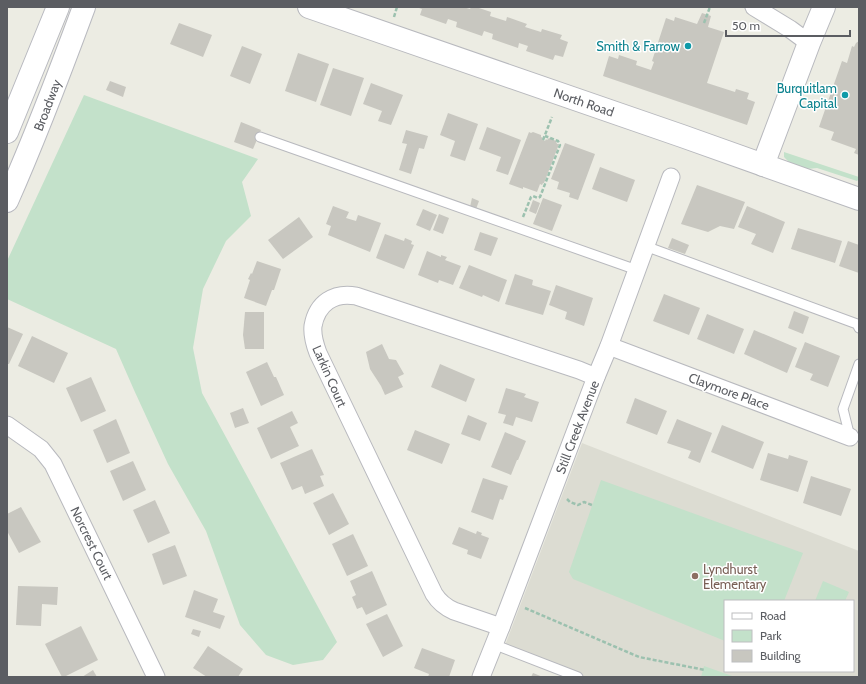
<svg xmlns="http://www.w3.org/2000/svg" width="866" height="684" viewBox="0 0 866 684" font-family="Cabin,sans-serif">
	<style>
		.education { fill: #dcdcd2; fill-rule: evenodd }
		.green { fill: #c3e1ca }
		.building { fill: #c8c7c0 }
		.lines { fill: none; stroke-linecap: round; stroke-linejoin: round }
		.service-casing { stroke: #b8b9be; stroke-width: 11 }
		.minor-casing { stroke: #b8b9be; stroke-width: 19 }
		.tertiary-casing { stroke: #b8b9be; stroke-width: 24 }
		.secondary-casing { stroke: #b9bac0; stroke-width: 24 }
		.path { stroke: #9cc1af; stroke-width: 2.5; stroke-dasharray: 4 2; stroke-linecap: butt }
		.service { stroke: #fff; stroke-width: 9 }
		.minor { stroke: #fff; stroke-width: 17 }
		.tertiary { stroke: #fff; stroke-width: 22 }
		.secondary { stroke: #fff; stroke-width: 22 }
		.culture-dot { fill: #0f9aa8; stroke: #fff; stroke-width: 1.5 }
		.education-dot { fill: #8d6e63; stroke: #fff; stroke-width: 1.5 }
		.labels { text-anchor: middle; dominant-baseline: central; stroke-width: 3; stroke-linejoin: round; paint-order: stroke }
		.culture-label { font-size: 13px; fill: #0d838f; stroke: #fff; text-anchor: end }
		.street-label { font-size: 13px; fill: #5b5d62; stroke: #fff }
		.education-label { font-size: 13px; fill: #785e54; stroke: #fff; text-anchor: start }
	</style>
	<rect width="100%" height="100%" fill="#ecece3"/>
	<path class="education" d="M582,443L859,551V677H578L504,648ZM725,601H853V671H725Z"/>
	<g class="green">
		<path d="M84,95L258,159L242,182L251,216L226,241L203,289L193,348L202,393L337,642L323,660L293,665L266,655L240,625L206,531L168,464L134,390L116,349L7,299V261Z"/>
		<path d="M784,152L859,177V179L857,181L817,168L807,169L791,164L784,157Z"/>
		<path d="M601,480L803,553L784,601H725V641L573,579L569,572Z"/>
		<path d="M823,581L849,592L845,601H815Z"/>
		<path d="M704,666L735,677H701Z"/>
	</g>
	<g class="building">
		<path d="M416,7H463L470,9L471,7H476L491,12L490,16L506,21L507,17L527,24L525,27L541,32L542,29L562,35L560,39L568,42L563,57L555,55L553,60L526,51L528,46L519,43L518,48L492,39L493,34L484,31L482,36L456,27L457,22L448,19L446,24L420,15L422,9Z"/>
		<path d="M702,13L711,16L708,27L724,32L707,83L735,92L736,89L749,93L747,99L755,102L747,125L603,76L609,56L618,59L619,55L637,61L636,65L651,70L654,62L652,61L666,18L674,21L675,17L697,24Z"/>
		<path d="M179,23L212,35L203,57L170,44Z"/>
		<path d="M859,41V155L854,153L856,149L831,140L834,132L819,127L842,61L847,63L852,46L854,47L856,43Z"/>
		<path d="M242,46L262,54L250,84L230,76Z"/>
		<path d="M298,53L329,64L316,102L285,91Z"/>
		<path d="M333,68L364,78L351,116L320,105Z"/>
		<path d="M110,81L126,87L123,97L106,90Z"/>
		<path d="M371,83L403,95L391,125L378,121L382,111L363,104Z"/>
		<path d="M448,113L478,124L465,161L450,156L455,141L440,135Z"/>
		<path d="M241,122L261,130L253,149L234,142Z"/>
		<path d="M487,127L521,140L508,175L496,171L501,157L479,149Z"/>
		<path d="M406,130L428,136L424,149L419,148L411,174L399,170L407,144L402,143Z"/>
		<path d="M529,132L531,133L533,132L541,135V137L543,138L542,139L545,141L546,139L547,140L549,138L556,141L557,144H559L544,183H543L542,185L540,184L537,192L523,187V189L509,184Z"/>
		<path d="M565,143L595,154L578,200L569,197L570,193L557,189L559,182L551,179Z"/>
		<path d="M600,167L635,180L627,202L592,189Z"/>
		<path d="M697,185L745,202L734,229L720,226L708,232L681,224Z"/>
		<path d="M472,198L479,201L476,209L470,207Z"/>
		<path d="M543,198L562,205L552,231L533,224Z"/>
		<path d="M533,200L540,203L536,214L529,211Z"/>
		<path d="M333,206L349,212L346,218L356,221L358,215L381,223L370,252L328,235L331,226L326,224Z"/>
		<path d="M747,206L785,222L773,253L751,244L756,234L738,227Z"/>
		<path d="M423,209L437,215L430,231L416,225Z"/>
		<path d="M439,214L449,218L443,234L433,230Z"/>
		<path d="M299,217L313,237L283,259L268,240Z"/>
		<path d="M798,228L842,241L835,263L791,249Z"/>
		<path d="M480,232L498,238L491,256L474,250Z"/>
		<path d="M385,234L404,241L405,238L412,241L411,244L414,245L404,269L376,258Z"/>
		<path d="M672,238L689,245L685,254L668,248Z"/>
		<path d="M848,241L859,245V273L839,266Z"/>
		<path d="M427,251L441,257V255L447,257L445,260L461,266L453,285L439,280L438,283L418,275Z"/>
		<path d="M257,261L281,269L274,290H272L266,306L244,298L250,280L248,279L251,273L252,274Z"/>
		<path d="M469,265L507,280L499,302L483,295L482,297L459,288Z"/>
		<path d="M515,274L533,280L532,285L551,291L543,315L505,304Z"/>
		<path d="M556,285L593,298L584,326L565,319L567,312L549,305Z"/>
		<path d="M664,294L700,308L689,335L653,321Z"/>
		<path d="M794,311L809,317L803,334L788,328Z"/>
		<path d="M245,312H264V349H245L243,335Z"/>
		<path d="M707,314L744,329L734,354L697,339Z"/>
		<path d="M7,327L23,334L9,364H7Z"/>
		<path d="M754,330L797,348L787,373L744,354Z"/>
		<path d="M32,336L68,353L54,383L18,366Z"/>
		<path d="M805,342L840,356L828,387L810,380L813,374L795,367Z"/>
		<path d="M382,344L389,359L396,360L404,374L398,377L403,387L385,395L381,386L370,369L366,352Z"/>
		<path d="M267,362L274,377H276L284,395L261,406L246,372Z"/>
		<path d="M440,364L475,379L466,402L431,387Z"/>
		<path d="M91,377L106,411L81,422L66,388Z"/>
		<path d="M506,388L526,394L524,397L539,402L532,422L516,417L513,426L503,423L506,415L498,413Z"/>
		<path d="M635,398L667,411L657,435L626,423Z"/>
		<path d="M243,408L249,423L235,428L230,413Z"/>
		<path d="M292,411L298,423L290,427L299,446L271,459L257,428Z"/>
		<path d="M468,415L487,423L480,441L461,434Z"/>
		<path d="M116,419L130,453L107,463L93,430Z"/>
		<path d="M677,419L712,433L700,463L688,458L691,451L667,443Z"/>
		<path d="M722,425L764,442L753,469L711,452Z"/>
		<path d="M415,430L450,444L442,464L407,450Z"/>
		<path d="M505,432L526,441L518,460H517L511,475L491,467Z"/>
		<path d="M312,449L324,475L320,476L324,486L305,494L302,486L292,490L280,463Z"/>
		<path d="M768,453L788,459L789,455L808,461L798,492L760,480Z"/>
		<path d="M133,461L146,490L123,501L110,471Z"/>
		<path d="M811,476L851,489L841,516L803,503Z"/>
		<path d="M483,478L508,486L503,500L500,499L493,520L471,512Z"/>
		<path d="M333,493L349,524L329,535L313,503Z"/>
		<path d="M155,500L170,533L148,543L133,510Z"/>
		<path d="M21,507L41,542L19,553L7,531V514Z"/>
		<path d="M459,527L476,534L477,531L482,533L481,535L489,538L481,559L467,554L468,550L452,544Z"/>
		<path d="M353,534L368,566L347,576L332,544Z"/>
		<path d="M175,545L187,576L163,585L152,554Z"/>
		<path d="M372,571L387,605L366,615L362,607L357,609L352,597L356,595L350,581Z"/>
		<path d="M18,586L58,587L57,605L42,604L41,626L16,625Z"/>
		<path d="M194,590L218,599L213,612L225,616L220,629L185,617Z"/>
		<path d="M387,614L403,646L383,657L366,624Z"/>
		<path d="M81,626L98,660L64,677H62L45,644Z"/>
		<path d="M193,629L201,631L199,637L191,634Z"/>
		<path d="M208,646L243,669L238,677H207L193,668Z"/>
		<path d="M422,648L455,660L449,677H428L429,674L414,668Z"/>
		<path d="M93,670L97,677H82Z"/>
		<path d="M533,673L543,677H531Z"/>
	</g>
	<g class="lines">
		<g class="service-casing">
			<g id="service">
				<path d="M260,137L637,270"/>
				<path d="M645,246L857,324L859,328"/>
				<path d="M850,437L843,409L859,364"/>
				<path d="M493,644L578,677"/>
			</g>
		</g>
		<g class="minor-casing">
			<g id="minor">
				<path d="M754,7L790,29L809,43"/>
				<path d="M609,346L850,437"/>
				<path d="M7,425L41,449L53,464L156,677"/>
				<path d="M501,627L454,611C445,607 439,602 434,594L318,353C315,345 312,335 313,326C317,303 334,292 356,296L579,370L596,377"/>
				<path d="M481,677L501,627L596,377L609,346L671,177"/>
			</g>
		</g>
		<g class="tertiary-casing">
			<g id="tertiary">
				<path d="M309,7L682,136L859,199"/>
				<path d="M763,165L809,43L824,7"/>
			</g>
		</g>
		<g class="secondary-casing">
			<g id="secondary">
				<path d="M7,132L58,7"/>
				<path d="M7,201C35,138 60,72 84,7"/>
			</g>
		</g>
		<g class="path">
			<path d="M394,17L397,7"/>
			<path d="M704,23L710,7"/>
			<path d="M543,140L552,117"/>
			<path d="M523,217L531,197L533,196L538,198L540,197L560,145L558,141L545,136"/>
			<path d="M567,499L570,502L578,505L584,502L592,505"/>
			<path d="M525,608L639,657L705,670"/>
		</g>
		<use href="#service" class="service"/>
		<use href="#minor" class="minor"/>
		<use href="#tertiary" class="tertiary"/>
		<use href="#secondary" class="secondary"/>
	</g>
	<g class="culture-dot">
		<circle cx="688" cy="46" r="4"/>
		<circle cx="845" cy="95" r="4"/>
	</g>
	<circle class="education-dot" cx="695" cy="576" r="4"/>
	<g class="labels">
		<g class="culture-label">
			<text x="680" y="46">Smith &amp; Farrow</text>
			<text x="837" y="88">Burquitlam<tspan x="837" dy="15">Capital</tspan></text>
		</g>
		<g class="street-label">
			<text transform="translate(584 102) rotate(19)">North Road</text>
			<text transform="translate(47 105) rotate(-69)">Broadway</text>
			<text transform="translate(330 376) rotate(66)">Larkin Court</text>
			<text transform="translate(729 391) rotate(20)">Claymore Place</text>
			<text transform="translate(577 427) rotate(-69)">Still Creek Avenue</text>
			<text transform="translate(92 543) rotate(64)">Norcrest Court</text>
		</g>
		<g class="education-label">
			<text x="703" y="569">Lyndhurst<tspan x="703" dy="15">Elementary</tspan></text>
		</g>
	</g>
	<rect width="866" height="684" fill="none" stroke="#5b5d62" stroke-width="16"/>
	<rect x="724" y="600" width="130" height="72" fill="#ffffff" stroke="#bdbec0"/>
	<rect x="732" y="613" width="20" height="6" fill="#ffffff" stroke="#bdbec0"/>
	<text x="760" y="620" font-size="12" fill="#5b5d62">Road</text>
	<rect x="732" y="630" width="20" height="12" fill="#c3e1ca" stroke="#bdbec0"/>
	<text x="760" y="640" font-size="12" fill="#5b5d62">Park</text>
	<rect x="732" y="650" width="20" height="12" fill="#c8c7c0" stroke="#bdbec0"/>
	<text x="760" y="660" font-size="12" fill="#5b5d62">Building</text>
	<path d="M726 30v6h124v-6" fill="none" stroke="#5b5d62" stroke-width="2"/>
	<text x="732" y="30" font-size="12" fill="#5b5d62" stroke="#ffffff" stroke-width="3" paint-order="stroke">50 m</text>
</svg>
